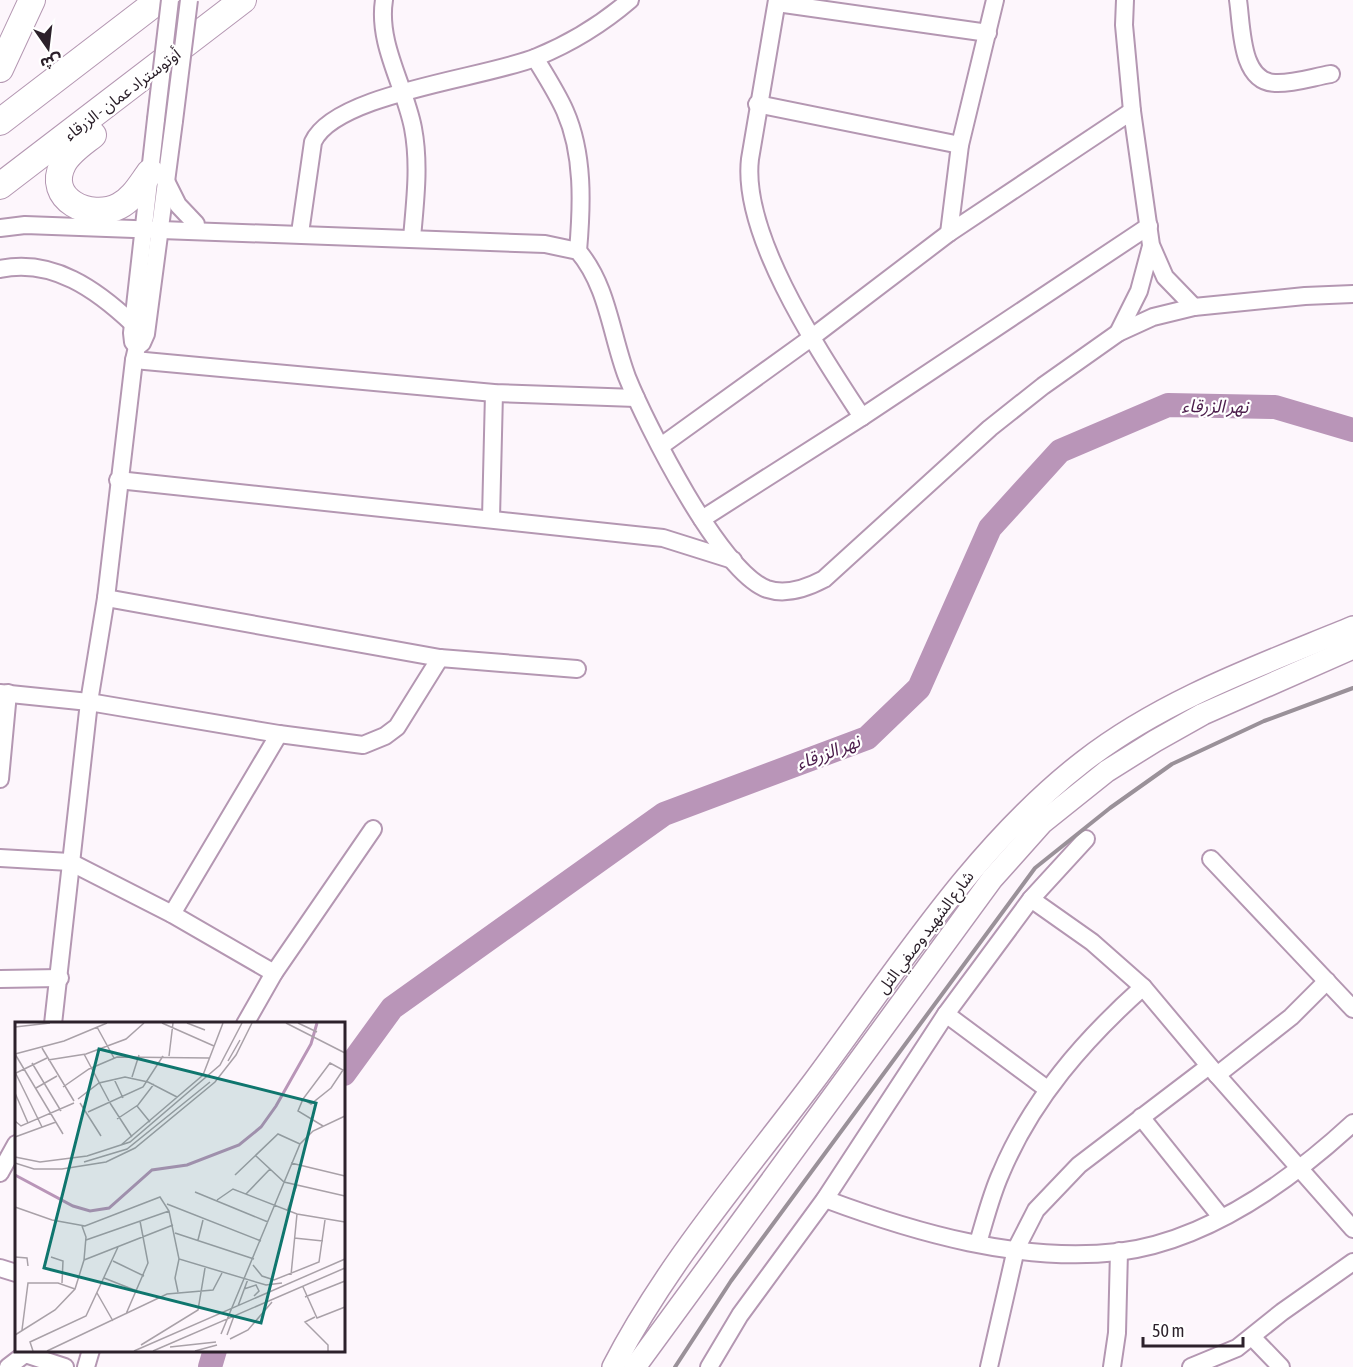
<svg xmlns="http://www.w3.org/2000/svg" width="1353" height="1367" viewBox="0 0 1353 1367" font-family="'Asap Condensed','Noto Sans Arabic',sans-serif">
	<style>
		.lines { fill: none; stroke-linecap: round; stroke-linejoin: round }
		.river { stroke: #b995b8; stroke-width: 24 }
		.minor-casing { stroke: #b497b2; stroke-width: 20 }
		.major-casing { stroke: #b497b2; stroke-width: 24 }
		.highway-casing { stroke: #b497b2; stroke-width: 28 }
		.minor { stroke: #fff; stroke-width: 16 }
		.major { stroke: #fff; stroke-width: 21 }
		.highway { stroke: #fff; stroke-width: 26 }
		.rail { stroke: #9a9199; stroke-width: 4 }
		.minor-bridge-casing { stroke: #b497b2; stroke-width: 20; stroke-linecap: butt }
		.minor-bridge { stroke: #fff; stroke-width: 16 }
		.labels { text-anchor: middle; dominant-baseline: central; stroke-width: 4.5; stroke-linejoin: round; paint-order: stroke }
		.street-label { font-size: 16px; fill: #2c212b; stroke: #fff }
		.water-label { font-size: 18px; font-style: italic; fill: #4b1d4b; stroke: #fff }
		.inset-river { fill: none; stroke: #b995b8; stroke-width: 3 }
		.inset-road { fill: none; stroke: #a9a1a8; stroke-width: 1.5 }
		.view { fill: #0f766e; fill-opacity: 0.15; stroke: #0f766e; stroke-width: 3 }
		.inset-edge { fill: none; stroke: #2c212b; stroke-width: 3 }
	</style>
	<rect width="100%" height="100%" fill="#fdf6fc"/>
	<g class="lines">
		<g class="river">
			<path d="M344,1074L392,1008L664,814L867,738L919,688L990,528L1060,451L1168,405L1275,407L1353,430"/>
			<path d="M210,1367L215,1350"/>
		</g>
		<g class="minor-casing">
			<g id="minor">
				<path d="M384,0C377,44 405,86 413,128C420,165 415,202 412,238"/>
				<path d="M777,0L750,159C741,236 821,354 862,417"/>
				<path d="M1125,0L1124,25L1132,111L1151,245L1165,277L1194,307"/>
				<path d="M1238,0C1242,26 1240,82 1275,83C1293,84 1313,77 1331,74"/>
				<path d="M777,3L988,33"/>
				<path d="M535,58C546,76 557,93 565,111C584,154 582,205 578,251"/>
				<path d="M757,104L960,145"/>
				<path d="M166,181L178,205L196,224"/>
				<path d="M0,228L25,225L545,244L578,251C608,286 611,335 627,377C646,424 720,572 767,589C785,595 807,588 824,579L990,428L1043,386L1118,333L1153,317L1194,307L1305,296L1353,294"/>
				<path d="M300,233L313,142C335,93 487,78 537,57C571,43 602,24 630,0"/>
				<path d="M949,233L960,145L995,0"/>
				<path d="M0,269C53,258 97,290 133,324"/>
				<path d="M1118,333L1139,291L1151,246"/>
				<path d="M137,347L133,342L132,333L156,119"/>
				<path d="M134,360L494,393L636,398"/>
				<path d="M661,446L811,338L949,233L1132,111"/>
				<path d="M118,480L663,538L733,560"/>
				<path d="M491,518L494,393"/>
				<path d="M702,519L862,417L1149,226"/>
				<path d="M106,598L440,658L577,669"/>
				<path d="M0,693L89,702L279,734L363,745L385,736L397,727L440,658"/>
				<path d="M0,779L8,693"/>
				<path d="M0,858L70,862L172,914L274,973"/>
				<path d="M1211,859L1353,1009"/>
				<path d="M1031,899L1092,942L1143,987L1217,1075L1291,1017L1327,981"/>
				<path d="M172,914L279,734"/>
				<path d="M0,979L60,978"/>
				<path d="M946,1014L1047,1089"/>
				<path d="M53,1024L89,702L106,598L134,360L137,347L142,343L146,334L174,121"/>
				<path d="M245,1024L274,973L373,829"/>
				<path d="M1217,1075L1353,1229"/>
				<path d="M1141,1117L1221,1217"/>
				<path d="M0,1173L16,1144"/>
				<path d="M825,1199C916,1233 1020,1263 1118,1252C1207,1241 1289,1182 1353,1123"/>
				<path d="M978,1243C985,1220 991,1195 1001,1173C1032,1099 1084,1040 1143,987"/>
				<path d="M0,1268L16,1273"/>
				<path d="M1252,1337L1281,1367"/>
				<path d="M8,1367L25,1354L65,1367"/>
				<path d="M86,1367L91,1350"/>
				<path d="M709,1367L740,1315L825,1199L946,1014L1031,899L1086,839"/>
				<path d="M989,1367L1016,1249L1036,1210L1079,1165L1209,1066"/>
				<path d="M1112,1367L1117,1333L1119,1251"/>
				<path d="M1191,1367L1237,1348L1282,1312L1353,1262"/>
			</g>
		</g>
		<g class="major-casing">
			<g id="major">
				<path d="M613,1367C666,1264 745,1173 814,1081C896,971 975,845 1084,761C1164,699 1261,665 1353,627"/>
				<path d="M635,1367L992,879L1042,823L1107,771L1155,741L1203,714L1353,648"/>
			</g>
		</g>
		<g class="highway-casing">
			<g id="highway">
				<path d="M0,69L32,0"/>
				<path d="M0,122L159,0"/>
				<path d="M93,135C83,143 69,152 63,164C45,199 90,221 119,206C133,199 141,184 150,172"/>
				<path d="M0,186L243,0"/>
			</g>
		</g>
		<use href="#minor" class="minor"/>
		<use href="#major" class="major"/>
		<use href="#highway" class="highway"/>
		<path class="rail" d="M675,1367L731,1281L1035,868L1110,808L1172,764L1264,721L1353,688"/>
		<g class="minor-bridge-casing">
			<g id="minor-bridge">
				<path d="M156,119L170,0"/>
				<path d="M174,121L189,0"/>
			</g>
		</g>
		<use href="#minor-bridge" class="minor-bridge"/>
	</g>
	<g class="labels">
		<g class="street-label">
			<text transform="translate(122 94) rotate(-37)">أوتوستراد عمان - الزرقاء</text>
			<text transform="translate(925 932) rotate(-53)">شارع الشهيد وصفي التل</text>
		</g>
		<g class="water-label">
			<text transform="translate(1215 406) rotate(1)">نهر الزرقاء</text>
			<text transform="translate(828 752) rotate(-21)">نهر الزرقاء</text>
		</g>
	</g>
	<g transform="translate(15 1022)">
		<rect width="330" height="330" fill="#fdf6fc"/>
		<path class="inset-river" d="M0,153L58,184L75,189L94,186L137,148L172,143L224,123L246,105L261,84L296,22L302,1"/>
		<path class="inset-road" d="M147,1L199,24M172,1L190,8M271,1L330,31M283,1L302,10M0,5L35,1M82,5L99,36M27,26L59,79M0,32L49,19L92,1M0,32L48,112M69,32L94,79M154,34L158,1M33,38L71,32L111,17L129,1M213,39L225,18M17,41L46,89M315,41L328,48L316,66L296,82L288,77ZM0,50L27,105M1,51L32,36M117,55L124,33M99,57L108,76M48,65L74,47L102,35L194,36M21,66L42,54M0,71L13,101M63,77L84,61L110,55L133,60L162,75M288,77L283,89L308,104M65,81L86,114M95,81L117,115M122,84L135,100M73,90L128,65L148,34M102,97L123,83L139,62M0,99L6,104L59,81M0,115L41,100M106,123L188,53L208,1M241,134L269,160L330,174M0,135L25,140L72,134L115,120L205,43L227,1M69,140L112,127L195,60M0,141L19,147H47L91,140L120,126L200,60L221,33L237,1M276,141L330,154M220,153L263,112L285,122M180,170L253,200M231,172L255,147M202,178L218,167L282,192L330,200M152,182L246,219M0,185L37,198L70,204L145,175L154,189L164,237L251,263L267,261M272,189L282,163M160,211L239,237M279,216L308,219M71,218L154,189M183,218L188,198M0,235L12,236L13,244M36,235L48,239L47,261M69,238L158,203M98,239L129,254M238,243L247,254L259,258L304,240L310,198M276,253L282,192M89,256L122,269M288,265L302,296L330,285M229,267L241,263L244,269L239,274M163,270L160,256L164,237M82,271L98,299M290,275L330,259M223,284L233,257M111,292L133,241L125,199M300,295L290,300L313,323V329M7,308L13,261H43L60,267M206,312L285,122L298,109L330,94M0,313L40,288L60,267L69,238L71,215L67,204M212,313L219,294M215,317L233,308L257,280M126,323L183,288L190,246M155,325L201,320M18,329L15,320L71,294L103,225M32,329L152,272L198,268L207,251M119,329L330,237M138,329L330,246M180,329L202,323"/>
		<path class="view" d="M84,27L301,81L246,301L29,246Z"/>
		<rect width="330" height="330" class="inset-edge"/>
	</g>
	<g transform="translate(48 48) rotate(166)" stroke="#ffffff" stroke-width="4.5" paint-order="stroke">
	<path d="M0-4.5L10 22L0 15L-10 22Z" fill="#2c212b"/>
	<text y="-9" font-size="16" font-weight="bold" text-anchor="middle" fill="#2c212b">ش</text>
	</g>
	<path d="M1143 1337v9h100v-9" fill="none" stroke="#2c212b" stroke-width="3"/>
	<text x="1152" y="1337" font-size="18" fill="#2c212b" stroke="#ffffff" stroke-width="4.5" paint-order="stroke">50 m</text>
</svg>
